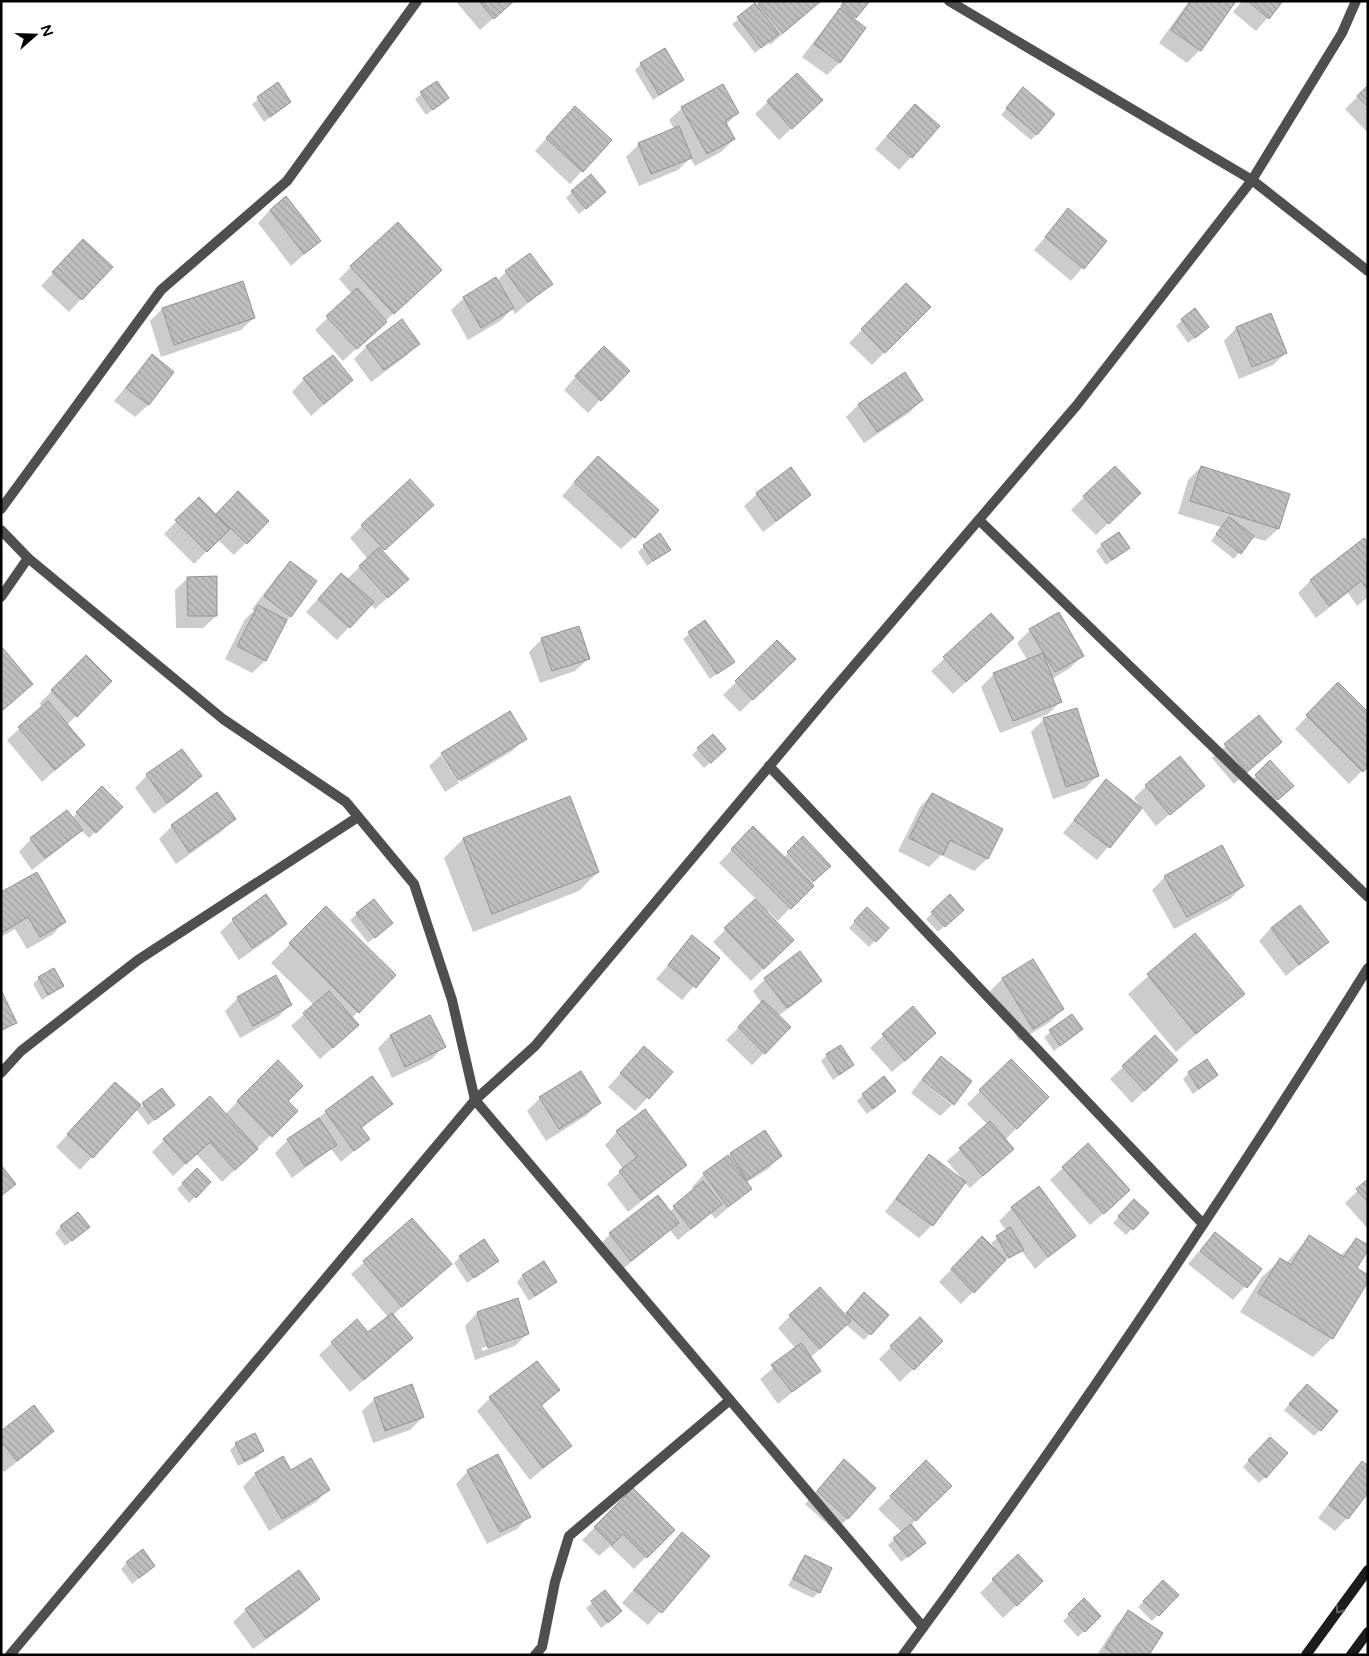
<svg xmlns="http://www.w3.org/2000/svg" width="1369" height="1656" viewBox="0 0 1369 1656" font-family="'Varela Round',sans-serif">
	<style>
		.shadow { fill: #0003; fill-rule: evenodd }
		.building { fill: url(#building-back-hatch); stroke: #939393 }
		.lines { fill: none; stroke-linecap: round; stroke-linejoin: round }
		.street { stroke: #4f4f4f; stroke-width: 10 }
		.secondary { stroke: #1c1c1c; stroke-width: 10 }
		.oneway { stroke: #606060 }
	</style>
	<defs>
		<pattern id="building-back-hatch" width="6" height="6" patternUnits="userSpaceOnUse" patternTransform="scale(1.25)"><rect width="6" height="6" fill="#bfbfbf"/><path d="M-1 5l2 2M0 0l6 6M5-1l2 2" fill="none" stroke="#a2a2a2"/></pattern>
	</defs>
	<rect width="100%" height="100%" fill="#fff"/>
	<g class="shadow">
		<path d="M459,1H513L480,30L457,3Z"/>
		<path d="M763,1H821L770,45L768,42L755,53L732,24Z"/>
		<path d="M845,1L855,17L853,19L865,28L839,63L827,75L802,57Z"/>
		<path d="M1189,1H1235L1200,50L1187,63L1159,43Z"/>
		<path d="M1242,1H1282L1256,31L1233,12Z"/>
		<path d="M641,64L683,80L653,100L635,70Z"/>
		<path d="M797,74L808,113L779,140L755,114Z"/>
		<path d="M436,83L448,98L426,115L415,99Z"/>
		<path d="M278,84L290,102L264,122L252,104Z"/>
		<path d="M1368,87V133L1345,109Z"/>
		<path d="M1017,95L1037,134L1031,140L1001,115Z"/>
		<path d="M682,108L737,113L726,125L734,139L721,152L695,166L690,158L678,170L639,186L626,157L639,144L674,129L669,120Z"/>
		<path d="M903,118L911,157L899,170L875,149Z"/>
		<path d="M563,120L610,140L570,184L535,151Z"/>
		<path d="M572,192L598,198L579,214L566,198Z"/>
		<path d="M270,210L319,241L291,266L258,223Z"/>
		<path d="M1068,210L1105,241L1071,281L1034,250Z"/>
		<path d="M71,254L81,299L69,312L41,286Z"/>
		<path d="M351,267L427,282L343,361L315,330L352,294L339,279Z"/>
		<path d="M506,272L551,284L515,314L512,309L500,321L468,340L451,310L464,298L497,281Z"/>
		<path d="M906,285L929,307L872,365L849,343Z"/>
		<path d="M162,309L254,318L241,330L161,357L150,321Z"/>
		<path d="M1270,314L1286,353L1273,365L1239,379L1224,341L1236,328Z"/>
		<path d="M1182,320L1201,333L1188,343L1176,326Z"/>
		<path d="M418,344L406,356L371,382L354,359L367,346Z"/>
		<path d="M152,355L173,372L148,405L135,417L114,401Z"/>
		<path d="M591,360L600,400L588,413L564,390Z"/>
		<path d="M904,374L922,400L909,413L864,443L846,417L858,405Z"/>
		<path d="M304,379L351,380L311,416L292,392Z"/>
		<path d="M1201,467L1288,495L1278,529L1265,541L1252,537L1234,559L1211,541L1221,527L1178,514L1188,480Z"/>
		<path d="M585,470L634,537L621,549L562,496Z"/>
		<path d="M238,493L267,521L234,555L218,540L194,564L164,534L199,498L216,516Z"/>
		<path d="M1139,493L1096,535L1071,510L1084,497Z"/>
		<path d="M757,494L809,495L796,507L763,532L744,506Z"/>
		<path d="M419,517L382,552L395,591L375,609L370,604L337,640L306,612L329,587L347,579L368,559L350,538L362,526Z"/>
		<path d="M1364,540L1368,545V597L1357,606L1348,593L1316,618L1298,593L1310,581Z"/>
		<path d="M1102,545L1129,548L1106,565L1096,551Z"/>
		<path d="M644,546L669,550L647,566L638,552Z"/>
		<path d="M290,563V616L265,661L252,673L225,659L245,619L254,611L252,609L278,575Z"/>
		<path d="M188,578L216,616L203,628H176L175,590Z"/>
		<path d="M991,615L1000,651L953,694L931,671Z"/>
		<path d="M705,621L733,662L710,679L683,639Z"/>
		<path d="M1030,630L1083,655L1070,668L1052,679L1061,701L1048,714L1000,733L981,687L994,674L1028,661L1017,643Z"/>
		<path d="M542,639L588,659L575,671L540,683L529,652Z"/>
		<path d="M777,642L782,671L740,712L723,695Z"/>
		<path d="M86,657L110,681L67,725L84,745L42,782L7,740L43,707L39,704Z"/>
		<path d="M1338,684L1368,765L1349,784L1295,729Z"/>
		<path d="M1259,716L1281,742L1234,784L1212,758Z"/>
		<path d="M1044,719L1098,775L1085,788L1053,799L1031,732Z"/>
		<path d="M525,739L512,751L461,782L444,755H441L459,783L445,792L429,766L442,754Z"/>
		<path d="M698,749L719,755L704,768L692,755Z"/>
		<path d="M1270,762L1286,792L1271,805L1250,782Z"/>
		<path d="M147,775L200,776L188,789L154,814L135,788Z"/>
		<path d="M1106,781L1141,807L1134,798L1146,786L1203,785L1156,826L1141,807L1097,860L1063,833Z"/>
		<path d="M102,788L121,807L89,838L81,830L68,842L32,870L19,852L31,839L72,818Z"/>
		<path d="M217,794L234,819L221,832L176,864L159,839L172,826Z"/>
		<path d="M932,794L1001,829L987,859L974,871L941,855L929,867L898,851L920,807Z"/>
		<path d="M753,828L783,858L803,838L829,866L778,921L768,911L766,912L792,940L751,981L713,942L756,899L719,863Z"/>
		<path d="M463,839L598,872L579,891L473,932L444,858Z"/>
		<path d="M1165,877L1243,886L1230,899L1174,929L1152,890Z"/>
		<path d="M1,894L64,922L52,935L27,949L15,929L1,937Z"/>
		<path d="M950,896L962,910L938,932L926,919Z"/>
		<path d="M373,900L392,923L368,943L350,920Z"/>
		<path d="M326,908L394,975L352,1018L345,1037L320,1059L291,1026L314,1005L271,963Z"/>
		<path d="M861,914L887,928L869,947L849,928Z"/>
		<path d="M233,920L285,924L273,936L239,960L220,932Z"/>
		<path d="M1271,928L1327,942L1286,976L1259,941Z"/>
		<path d="M1195,935L1243,993L1176,1052L1128,994Z"/>
		<path d="M692,937L718,958L682,1000L656,979Z"/>
		<path d="M1032,960L1063,1009L1050,1022L1019,1041L990,991L1002,979Z"/>
		<path d="M39,978L63,986L42,1000L33,984Z"/>
		<path d="M765,979L820,981L808,994L778,1016L790,1027L752,1065L726,1040L762,1004L753,991Z"/>
		<path d="M1,994L15,1023L1,1032Z"/>
		<path d="M238,998L290,1005L278,1017L240,1038L225,1011Z"/>
		<path d="M912,1008L922,1046L892,1072L870,1048Z"/>
		<path d="M1072,1016L1081,1029L1054,1051L1044,1037Z"/>
		<path d="M390,1036L444,1046L432,1059L392,1078L378,1048Z"/>
		<path d="M827,1055L853,1065L833,1080L821,1061Z"/>
		<path d="M941,1058L953,1103L922,1078Z"/>
		<path d="M1011,1060L1047,1097L1005,1140L1013,1149L970,1188L964,1182L932,1225L919,1238L885,1212L917,1169L929,1156L963,1180L947,1161L988,1125L967,1104Z"/>
		<path d="M632,1061L671,1072L635,1111L608,1087Z"/>
		<path d="M278,1062L286,1101L296,1111L222,1182L196,1154L173,1176L152,1152L164,1140L225,1114Z"/>
		<path d="M1123,1067L1164,1072L1132,1103L1110,1079Z"/>
		<path d="M581,1073L599,1103L587,1115L546,1141L527,1111L540,1098Z"/>
		<path d="M1189,1073L1217,1075L1193,1094L1183,1079Z"/>
		<path d="M921,1080L952,1105L940,1116L911,1093Z"/>
		<path d="M115,1083L141,1107L162,1090L167,1111L148,1125L136,1109L80,1170L56,1147Z"/>
		<path d="M863,1095L888,1097L867,1114L857,1101Z"/>
		<path d="M391,1103L361,1129L368,1139L341,1162L331,1149L292,1178L275,1153L288,1140L326,1112Z"/>
		<path d="M617,1132L685,1165L672,1177L628,1212L607,1184L623,1169L605,1145Z"/>
		<path d="M731,1154L781,1156L768,1169L746,1183L750,1189L715,1219L711,1213L678,1240L670,1230L618,1273L598,1247L610,1234L669,1212L694,1190L692,1187L704,1174Z"/>
		<path d="M1063,1168L1116,1203L1090,1225L1050,1180Z"/>
		<path d="M197,1169L209,1182L189,1203L177,1189Z"/>
		<path d="M1368,1181V1229L1345,1203Z"/>
		<path d="M1134,1201L1147,1213L1126,1235L1113,1223Z"/>
		<path d="M1012,1208L1074,1235L1035,1269L1021,1250L1002,1262L961,1304L939,1282L982,1238L995,1249L991,1243L1007,1231L999,1221Z"/>
		<path d="M412,1220L450,1264L392,1316L398,1351L350,1392L319,1355L332,1343L368,1334L388,1317L351,1274Z"/>
		<path d="M61,1227H88L65,1246L55,1233Z"/>
		<path d="M1215,1233L1260,1269L1233,1300L1188,1264Z"/>
		<path d="M1309,1237L1340,1256L1356,1240L1355,1268L1332,1338L1313,1357L1240,1312L1261,1278L1280,1260L1286,1263Z"/>
		<path d="M460,1257L497,1261L467,1283L454,1263Z"/>
		<path d="M522,1276L555,1282L529,1301L517,1282Z"/>
		<path d="M517,1300L528,1333L515,1346L475,1360L465,1326L477,1313ZM514,1337V1340L482,1351V1348Z"/>
		<path d="M858,1300L887,1315L864,1340L846,1325L810,1358L819,1370L778,1404L760,1379L796,1349L778,1328L790,1316H844Z"/>
		<path d="M920,1319L941,1341L900,1382L879,1359Z"/>
		<path d="M537,1362L558,1390L541,1407L570,1446L530,1480L477,1411L490,1398Z"/>
		<path d="M1301,1391L1320,1430L1314,1436L1284,1410Z"/>
		<path d="M375,1399L423,1417L410,1430L373,1443L362,1411Z"/>
		<path d="M52,1431L40,1444L4,1472L1,1469V1432Z"/>
		<path d="M236,1444L263,1451L257,1457L238,1466L230,1450Z"/>
		<path d="M1264,1444L1265,1477L1259,1483L1243,1467Z"/>
		<path d="M283,1458L291,1471L328,1490L316,1502L269,1531L243,1487L255,1474Z"/>
		<path d="M844,1461L848,1518L835,1531L805,1504Z"/>
		<path d="M926,1462L950,1486L910,1526L918,1549L901,1562L888,1545L902,1532L878,1509Z"/>
		<path d="M1362,1463L1347,1518L1335,1531L1318,1518L1350,1476Z"/>
		<path d="M468,1471L529,1516L517,1529L487,1544L456,1484Z"/>
		<path d="M633,1490L673,1530L634,1569L610,1546L599,1556L582,1540Z"/>
		<path d="M682,1533L709,1556L648,1625L622,1603Z"/>
		<path d="M806,1556L819,1592L813,1598L788,1586L800,1562Z"/>
		<path d="M127,1563L154,1566L132,1584L121,1569Z"/>
		<path d="M993,1580L1041,1581L1003,1618L980,1593Z"/>
		<path d="M1163,1581L1177,1595L1152,1621L1138,1607Z"/>
		<path d="M605,1592L615,1617L601,1628L586,1608Z"/>
		<path d="M318,1599L306,1611L253,1649L233,1622L246,1610Z"/>
		<path d="M1084,1600L1099,1616L1078,1637L1063,1621Z"/>
		<path d="M1129,1612L1148,1655H1097L1116,1625Z"/>
	</g>
	<g class="building">
		<path d="M479,1H514L494,19Z"/>
		<path d="M761,1H821L783,33L758,4Z"/>
		<path d="M844,1H870L856,18L841,6Z"/>
		<path d="M1191,1H1236L1201,51L1171,30Z"/>
		<path d="M1248,1H1283L1269,19Z"/>
		<path d="M755,3L779,34L761,48L737,17Z"/>
		<path d="M840,8L866,28L840,63L814,44Z"/>
		<path d="M665,48L684,80L659,95L640,63Z"/>
		<path d="M797,73L823,100L792,129L767,101Z"/>
		<path d="M437,81L449,98L433,110L420,92Z"/>
		<path d="M278,82L291,102L270,117L257,97Z"/>
		<path d="M723,84L739,113L725,121L735,139L707,154L681,107Z"/>
		<path d="M1368,85V107L1357,96Z"/>
		<path d="M1023,87L1055,114L1037,135L1006,108Z"/>
		<path d="M915,104L940,126L912,158L887,136Z"/>
		<path d="M575,106L612,140L583,172L546,138Z"/>
		<path d="M679,126L692,158L651,174L638,143Z"/>
		<path d="M591,174L606,192L586,209L571,191Z"/>
		<path d="M286,196L321,241L304,254L270,210Z"/>
		<path d="M1068,208L1107,241L1084,269L1045,237Z"/>
		<path d="M398,222L442,270L394,314L350,266Z"/>
		<path d="M83,239L113,267L82,300L52,272Z"/>
		<path d="M530,253L553,284L528,302L505,271Z"/>
		<path d="M496,277L514,308L481,328L463,297Z"/>
		<path d="M243,281L255,318L174,345L162,308Z"/>
		<path d="M906,283L931,307L885,353L861,329Z"/>
		<path d="M357,288L387,322L357,349L326,316Z"/>
		<path d="M1195,308L1209,327L1195,338L1181,319Z"/>
		<path d="M1271,313L1287,353L1252,367L1236,327Z"/>
		<path d="M402,319L420,344L384,370L366,346Z"/>
		<path d="M604,346L630,371L601,401L575,376Z"/>
		<path d="M152,354L174,372L149,405L126,388Z"/>
		<path d="M333,355L353,380L324,404L303,378Z"/>
		<path d="M905,372L923,400L877,432L858,404Z"/>
		<path d="M598,456L659,510L635,538L574,482Z"/>
		<path d="M1115,466L1141,493L1109,524L1083,496Z"/>
		<path d="M1201,466L1290,494L1279,529L1190,501Z"/>
		<path d="M791,467L811,495L776,521L756,493Z"/>
		<path d="M410,479L434,505L385,550L361,525Z"/>
		<path d="M238,491L269,521L247,544L216,514Z"/>
		<path d="M199,497L230,529L207,552L175,520Z"/>
		<path d="M1229,517L1254,536L1241,554L1216,534Z"/>
		<path d="M1119,532L1130,548L1112,560L1101,544Z"/>
		<path d="M660,533L671,550L653,561L643,545Z"/>
		<path d="M1364,538L1368,543V590L1361,581L1329,606L1310,580Z"/>
		<path d="M379,547L409,579L388,598L359,566Z"/>
		<path d="M290,561L317,581L291,617L264,596Z"/>
		<path d="M341,573L374,602L350,628L318,599Z"/>
		<path d="M217,576V616H188L187,577Z"/>
		<path d="M258,605L287,620L266,661L237,646Z"/>
		<path d="M1059,612L1084,656L1055,672L1029,629Z"/>
		<path d="M991,613L1014,638L966,682L943,657Z"/>
		<path d="M705,620L735,662L717,674L688,632Z"/>
		<path d="M579,626L590,659L552,671L541,638Z"/>
		<path d="M777,640L796,659L753,700L735,681Z"/>
		<path d="M1,646L33,684L3,710L1,707Z"/>
		<path d="M1043,653L1062,702L1013,721L993,673Z"/>
		<path d="M86,655L112,681L77,717L51,690Z"/>
		<path d="M1338,682L1368,712V767L1363,772L1306,715Z"/>
		<path d="M48,701L85,745L55,770L18,727Z"/>
		<path d="M1077,708L1099,776L1066,787L1043,718Z"/>
		<path d="M510,711L527,739L458,780L441,753Z"/>
		<path d="M1259,715L1282,742L1247,772L1224,744Z"/>
		<path d="M713,734L726,749L711,763L697,748Z"/>
		<path d="M182,749L202,776L167,803L146,774Z"/>
		<path d="M1180,756L1205,786L1170,815L1145,785Z"/>
		<path d="M1270,760L1294,786L1278,800L1255,775Z"/>
		<path d="M1106,779L1142,808L1110,848L1074,820Z"/>
		<path d="M102,786L123,807L96,833L76,812Z"/>
		<path d="M217,792L236,819L189,852L171,825Z"/>
		<path d="M932,793L1003,829L988,859L950,840L943,855L909,838Z"/>
		<path d="M570,796L599,872L492,914L463,838Z"/>
		<path d="M67,810L83,830L45,858L30,838Z"/>
		<path d="M753,826L814,886L791,909L731,849Z"/>
		<path d="M803,836L831,866L814,881L787,852Z"/>
		<path d="M1222,845L1244,886L1187,917L1164,876Z"/>
		<path d="M37,872L66,922L40,937L28,917L1,933V892Z"/>
		<path d="M266,894L287,924L252,948L232,919Z"/>
		<path d="M950,894L964,910L945,927L931,912Z"/>
		<path d="M374,899L393,923L375,938L356,913Z"/>
		<path d="M755,899L794,940L764,969L724,928Z"/>
		<path d="M1300,905L1329,942L1299,965L1271,928Z"/>
		<path d="M326,906L396,975L359,1013L289,943Z"/>
		<path d="M867,907L889,928L876,942L854,921Z"/>
		<path d="M1195,933L1245,994L1196,1034L1147,974Z"/>
		<path d="M692,935L720,958L696,988L668,965Z"/>
		<path d="M800,951L822,981L787,1008L764,978Z"/>
		<path d="M1033,959L1064,1009L1033,1029L1002,978Z"/>
		<path d="M54,968L64,986L48,995L38,977Z"/>
		<path d="M276,975L292,1005L253,1026L237,997Z"/>
		<path d="M329,991L359,1025L333,1048L303,1013Z"/>
		<path d="M2,992L17,1023L1,1030V993Z"/>
		<path d="M763,1000L791,1027L765,1054L738,1027Z"/>
		<path d="M913,1006L936,1033L905,1061L882,1034Z"/>
		<path d="M1072,1014L1083,1029L1060,1046L1049,1030Z"/>
		<path d="M430,1015L446,1047L405,1067L390,1035Z"/>
		<path d="M1155,1035L1178,1060L1145,1091L1122,1066Z"/>
		<path d="M841,1045L854,1065L839,1075L826,1054Z"/>
		<path d="M644,1046L673,1072L649,1099L620,1073Z"/>
		<path d="M941,1056L972,1081L954,1105L922,1080Z"/>
		<path d="M1011,1059L1049,1097L1017,1129L979,1090Z"/>
		<path d="M1207,1059L1218,1075L1199,1089L1188,1072Z"/>
		<path d="M278,1060L303,1086L288,1101L298,1111L272,1137L237,1101Z"/>
		<path d="M581,1071L601,1103L559,1129L539,1097Z"/>
		<path d="M372,1076L393,1104L361,1127L370,1139L354,1151L325,1111Z"/>
		<path d="M884,1076L896,1091L873,1109L862,1094Z"/>
		<path d="M115,1082L141,1105L93,1158L67,1134Z"/>
		<path d="M162,1088L175,1105L155,1120L142,1103Z"/>
		<path d="M210,1096L258,1149L235,1170L210,1142L186,1164L163,1139Z"/>
		<path d="M645,1109L687,1165L641,1200L619,1171L637,1157L616,1131Z"/>
		<path d="M319,1118L337,1145L305,1166L287,1139Z"/>
		<path d="M990,1121L1014,1149L983,1176L959,1148Z"/>
		<path d="M765,1130L782,1156L747,1180L730,1153Z"/>
		<path d="M1088,1143L1130,1190L1104,1214L1062,1167Z"/>
		<path d="M929,1154L966,1182L933,1226L896,1199Z"/>
		<path d="M728,1155L752,1189L728,1207L703,1173Z"/>
		<path d="M1,1165L16,1184L1,1196Z"/>
		<path d="M197,1168L211,1182L196,1198L182,1183Z"/>
		<path d="M1368,1179V1202L1356,1189Z"/>
		<path d="M703,1181L722,1204L691,1229L673,1206Z"/>
		<path d="M1039,1186L1076,1236L1048,1257L1011,1207Z"/>
		<path d="M658,1195L679,1223L631,1261L609,1233Z"/>
		<path d="M1134,1199L1149,1213L1133,1230L1118,1216Z"/>
		<path d="M78,1212L90,1227L72,1241L60,1226Z"/>
		<path d="M412,1218L452,1264L402,1307L363,1261Z"/>
		<path d="M1010,1227L1024,1250L1009,1258L996,1236Z"/>
		<path d="M1215,1232L1262,1269L1247,1288L1200,1251Z"/>
		<path d="M1309,1235L1344,1257L1356,1238L1368,1245V1250L1357,1268L1368,1275V1282L1333,1339L1258,1293L1280,1258L1291,1265Z"/>
		<path d="M982,1236L1006,1260L974,1293L951,1269Z"/>
		<path d="M484,1239L499,1261L474,1278L459,1256Z"/>
		<path d="M544,1261L557,1282L535,1296L522,1275Z"/>
		<path d="M820,1287L851,1321L820,1349L789,1315Z"/>
		<path d="M864,1292L889,1315L871,1335L846,1313Z"/>
		<path d="M518,1298L529,1334L488,1348L477,1312Z"/>
		<path d="M392,1313L413,1338L364,1380L331,1342L357,1319L368,1332Z"/>
		<path d="M920,1317L943,1341L914,1370L890,1346Z"/>
		<path d="M801,1343L821,1371L792,1392L771,1365Z"/>
		<path d="M537,1361L560,1390L541,1405L572,1446L543,1468L489,1397Z"/>
		<path d="M412,1384L424,1417L385,1431L374,1398Z"/>
		<path d="M1307,1384L1338,1411L1321,1431L1289,1404Z"/>
		<path d="M34,1405L54,1431L17,1461L1,1441V1431Z"/>
		<path d="M255,1433L264,1451L244,1461L235,1443Z"/>
		<path d="M1270,1437L1288,1453L1266,1478L1248,1460Z"/>
		<path d="M498,1454L531,1517L500,1532L467,1470Z"/>
		<path d="M283,1456L291,1470L311,1458L330,1490L282,1519L255,1473Z"/>
		<path d="M844,1459L876,1488L848,1519L817,1491Z"/>
		<path d="M926,1460L952,1486L916,1521L890,1496Z"/>
		<path d="M1362,1461L1368,1466V1493L1348,1519L1329,1505Z"/>
		<path d="M633,1488L675,1530L647,1558L623,1534L612,1545L594,1527Z"/>
		<path d="M911,1524L926,1543L908,1557L893,1538Z"/>
		<path d="M682,1532L710,1556L662,1613L634,1590Z"/>
		<path d="M143,1549L155,1566L139,1578L126,1562Z"/>
		<path d="M1018,1554L1043,1581L1017,1606L992,1579Z"/>
		<path d="M805,1555L832,1568L820,1593L793,1579Z"/>
		<path d="M299,1570L320,1599L266,1638L245,1609Z"/>
		<path d="M1163,1580L1179,1595L1159,1616L1143,1601Z"/>
		<path d="M605,1590L622,1611L608,1623L591,1601Z"/>
		<path d="M1084,1598L1101,1616L1085,1632L1068,1614Z"/>
		<path d="M1128,1610L1163,1633L1149,1655H1116L1105,1648Z"/>
	</g>
	<g class="lines">
		<g class="street">
			<path d="M949,1L1252,180L1368,271"/>
			<path d="M1,509L161,290L287,181L417,1"/>
			<path d="M979,520L1368,897"/>
			<path d="M1,530L28,558L223,719L346,802L414,884L452,1000L475,1100L923,1627"/>
			<path d="M1,597L28,558"/>
			<path d="M769,766L1203,1224"/>
			<path d="M1,1073L21,1051L138,960L358,817"/>
			<path d="M10,1655L475,1100L535,1046L834,689L1077,405L1252,180L1342,33L1356,1"/>
			<path d="M535,1655L542,1647L555,1582L569,1536L730,1400"/>
			<path d="M903,1655C1067,1433 1221,1203 1368,968"/>
		</g>
		<g class="secondary">
			<path d="M1306,1655L1368,1570"/>
			<path d="M1351,1655L1368,1632"/>
		</g>
	</g>
	<defs><path id="oneway-chevron" d="M-2-3.5L2.5 0L-2 3.5" fill="none" stroke-width="1.6" stroke-linecap="round" stroke-linejoin="round" transform="scale(1.25)"/></defs>
	<use class="oneway" href="#oneway-chevron" transform="translate(1339 1610) rotate(126)"/>
	<rect width="1369" height="1656" fill="none" stroke="#000000" stroke-width="5"/>
	<g transform="translate(35 35) rotate(70)" stroke="#ffffff" stroke-width="4" paint-order="stroke">
	<path d="M0-4L9 19L0 12L-9 19Z" fill="#000000"/>
	<text y="-8" font-size="14" font-weight="bold" text-anchor="middle" fill="#000000">N</text>
	</g>
</svg>
